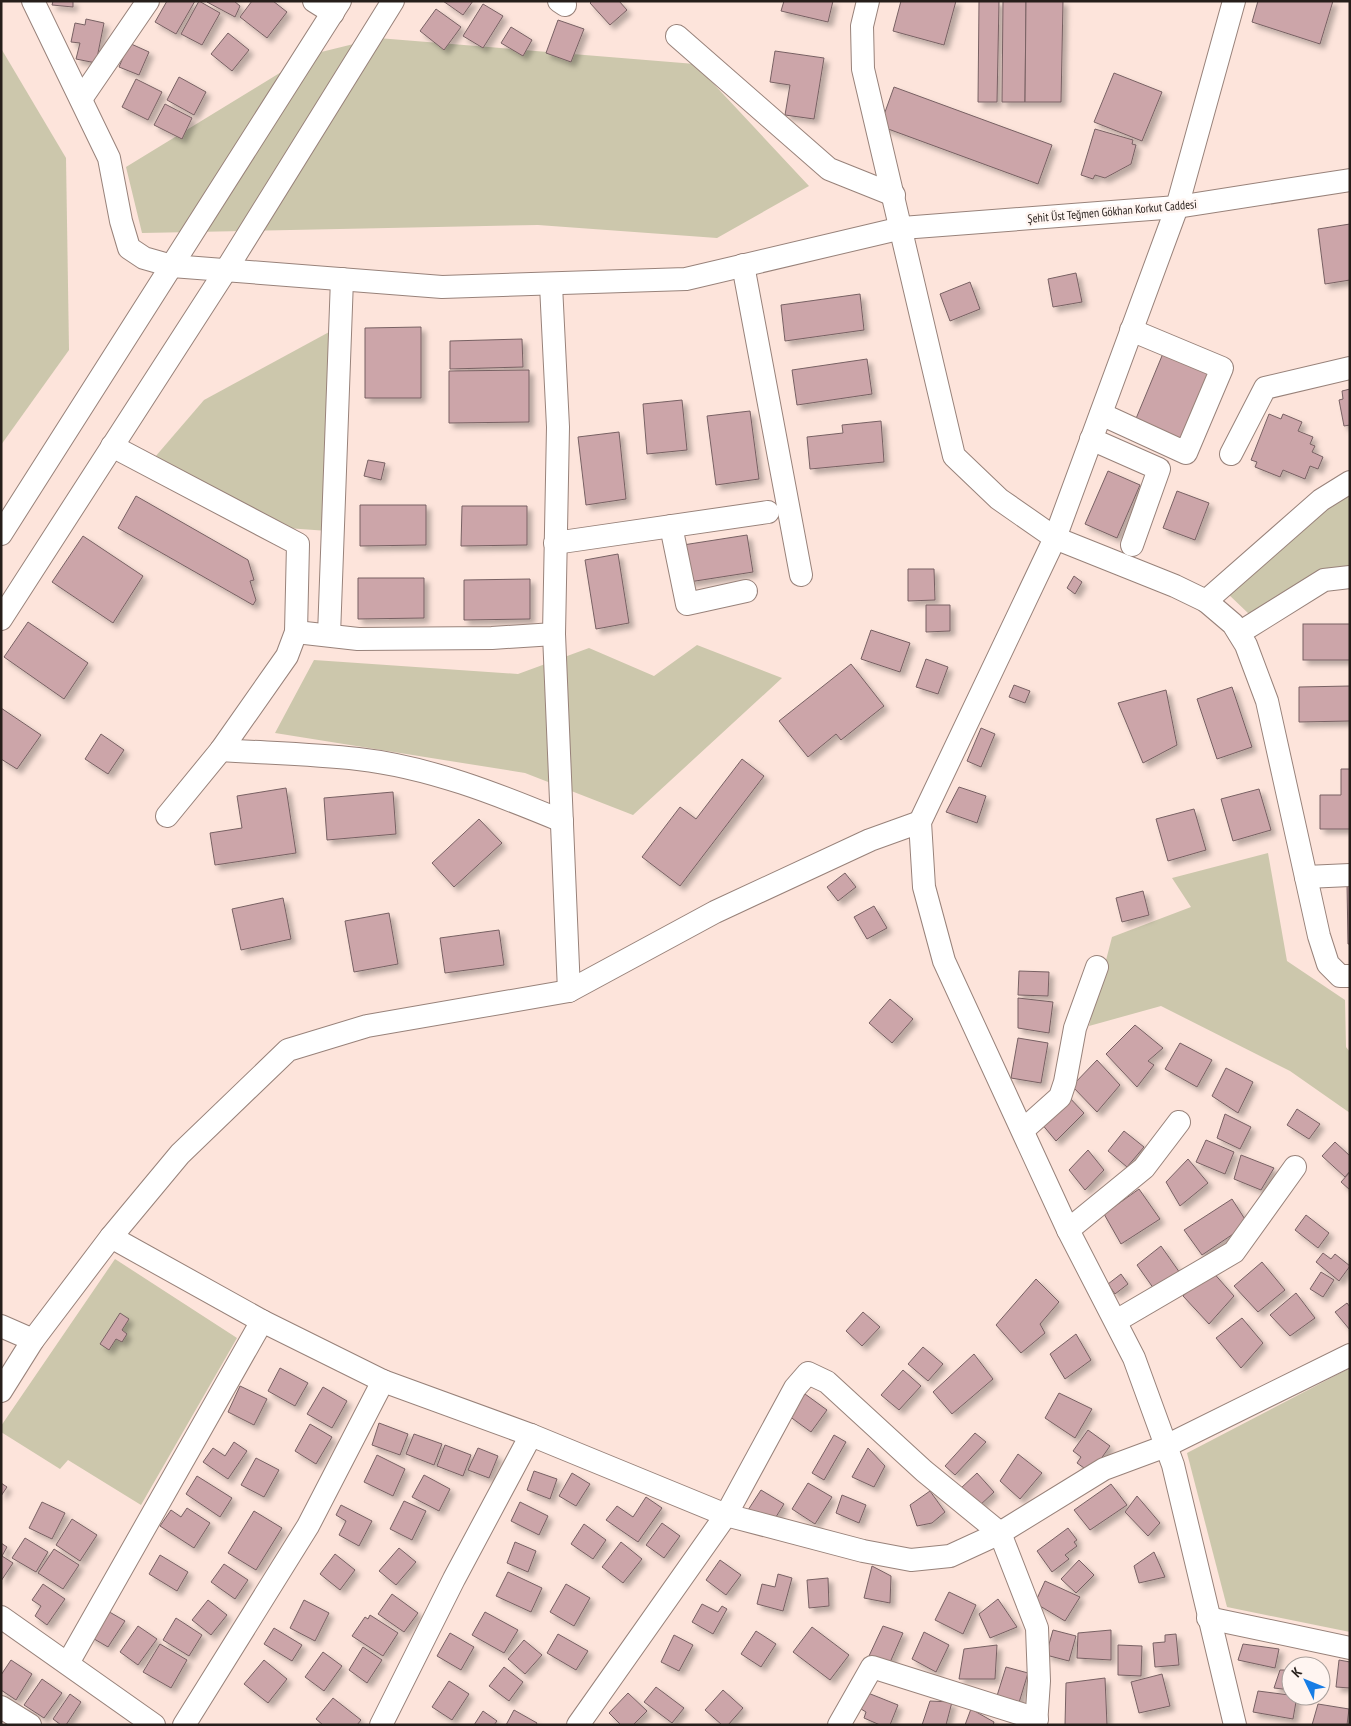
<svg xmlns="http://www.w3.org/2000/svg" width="1351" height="1726" viewBox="0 0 1351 1726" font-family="'PT Sans Narrow',sans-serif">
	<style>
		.green { fill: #ccc7ac }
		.building { fill: #cca5a9; stroke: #786163; filter: url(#shadow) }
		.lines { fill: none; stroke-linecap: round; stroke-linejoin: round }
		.minor-casing { stroke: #98827a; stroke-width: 24 }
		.minor { stroke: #fff; stroke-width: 22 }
		.labels { text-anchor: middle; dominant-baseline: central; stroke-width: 5; stroke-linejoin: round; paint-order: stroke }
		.street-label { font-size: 12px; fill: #261e1a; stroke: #fff5f1 }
	</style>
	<defs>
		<filter id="shadow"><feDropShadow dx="4.5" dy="4.5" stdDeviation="2.5" flood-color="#0004"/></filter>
	</defs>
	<rect width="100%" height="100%" fill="#fde4db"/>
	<g class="green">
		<path d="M378,38L695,64L809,186L717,238L538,225L142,233L126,167L309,55Z"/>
		<path d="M2,50L66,158L69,350L1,445Z"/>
		<path d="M331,331L328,531L273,527L155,457L204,400Z"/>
		<path d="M1350,494V568H1324L1249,614L1226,592L1316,514Z"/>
		<path d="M697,645L782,678L633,815L525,773L275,733L314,660L518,674L589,648L654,676Z"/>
		<path d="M1268,853L1287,961L1345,1000L1346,1047L1350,1052V1113L1290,1071L1161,1006L1089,1026L1112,937L1191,907L1172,878Z"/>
		<path d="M115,1259L237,1338L141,1505L68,1460L60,1469L1,1432V1426Z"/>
		<path d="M1350,1368V1632L1227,1607L1187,1453Z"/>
	</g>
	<g class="building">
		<path d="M53,1H73V7L52,5Z"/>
		<path d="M167,1H195L176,34L155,22Z"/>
		<path d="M199,1L220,13L202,45L181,34Z"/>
		<path d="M234,1L240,6L235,17L207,2Z"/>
		<path d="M252,1H273L287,12L267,38L240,17Z"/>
		<path d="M443,1H473L463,15Z"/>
		<path d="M592,1H619L627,10L610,25L590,3Z"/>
		<path d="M784,1H833L828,22L781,11Z"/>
		<path d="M901,1H956L944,45L893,31Z"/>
		<path d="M979,1H999L997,102H978Z"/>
		<path d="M1003,1H1026L1025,102H1002Z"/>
		<path d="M1026,1H1063L1061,102H1025Z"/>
		<path d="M1258,1H1333L1320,44L1252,22Z"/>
		<path d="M483,4L503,16L483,48L463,36Z"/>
		<path d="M436,9L461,27L444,50L420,31Z"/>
		<path d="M86,19L104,23L96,63L76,59L80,43L71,42L75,23L85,25Z"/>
		<path d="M558,20L584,29L571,62L546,53Z"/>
		<path d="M511,27L532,40L523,56L501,43Z"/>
		<path d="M228,33L249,50L232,71L211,54Z"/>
		<path d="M129,43L149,52L139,75L119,67Z"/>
		<path d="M775,51L824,58L814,119L785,115L790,85L770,82Z"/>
		<path d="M1114,73L1162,92L1142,141L1094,122Z"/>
		<path d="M179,77L206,92L194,115L167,100Z"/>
		<path d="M136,79L162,92L148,120L122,107Z"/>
		<path d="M894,87L1052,145L1038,184L880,126Z"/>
		<path d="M165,104L192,118L182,139L154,125Z"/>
		<path d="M1095,129L1133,140L1132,144L1136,145L1131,164L1105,178L1095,175L1093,179L1081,175Z"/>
		<path d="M1350,224V280L1325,284L1318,229Z"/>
		<path d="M1076,273L1082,302L1053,307L1048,279Z"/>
		<path d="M970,282L980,309L950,321L940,294Z"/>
		<path d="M860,294L864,330L785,341L781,305Z"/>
		<path d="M421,327V398H365V328Z"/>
		<path d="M522,339L523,367L450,369V341Z"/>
		<path d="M1164,351L1210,370L1182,439L1135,421Z"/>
		<path d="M867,359L872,394L797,405L792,370Z"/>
		<path d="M529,370V422L449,423V371Z"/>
		<path d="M1350,389V425L1344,426L1339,400L1343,399L1342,391Z"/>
		<path d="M682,400L687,450L647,454L643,404Z"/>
		<path d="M750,411L759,479L716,485L707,416Z"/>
		<path d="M1269,414L1281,419L1283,414L1302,422L1298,431L1313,437L1310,444L1315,446L1312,452L1323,457L1318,469L1310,466L1305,479L1283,470L1280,477L1255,467L1257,462L1251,460Z"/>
		<path d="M881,421L884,462L810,469L807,437L843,433L842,425Z"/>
		<path d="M619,432L626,499L586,505L578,437Z"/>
		<path d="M368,460L385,463L381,480L364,476Z"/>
		<path d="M1108,471L1140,485L1117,538L1085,524Z"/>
		<path d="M1177,491L1209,503L1195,540L1163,528Z"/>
		<path d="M136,496L248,560L254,580L250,581L256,600L253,605L118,528Z"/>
		<path d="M360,505H426V545L360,546Z"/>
		<path d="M462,506H527V545L461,546Z"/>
		<path d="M747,535L753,572L689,582L683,545Z"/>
		<path d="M83,536L143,576L113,623L52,582Z"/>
		<path d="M618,554L629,623L596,629L585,560Z"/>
		<path d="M908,569H934L935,600L908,601Z"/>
		<path d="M1074,576L1082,582L1075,594L1067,588Z"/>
		<path d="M358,578H424V618L358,619Z"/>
		<path d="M530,579V619L464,620V580Z"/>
		<path d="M926,605H950V631L926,632Z"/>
		<path d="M28,622L88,663L64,699L4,657Z"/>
		<rect x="1303" y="624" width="47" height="36"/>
		<path d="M871,630L910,643L900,672L861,659Z"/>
		<path d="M926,659L948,667L938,694L916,687Z"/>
		<path d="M851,664L884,706L841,740L836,734L808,757L779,721Z"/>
		<path d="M1014,685L1030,691L1025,703L1009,697Z"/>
		<path d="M1350,686V721L1299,722V687Z"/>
		<path d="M1232,687L1252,747L1217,759L1197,699Z"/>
		<path d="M1166,690L1177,745L1143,763L1118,703Z"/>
		<path d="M1,708L41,735L17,769L1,759Z"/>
		<path d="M981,728L995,734L981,767L967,761Z"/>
		<path d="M101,734L124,750L108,774L85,759Z"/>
		<path d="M742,759L764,776L680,886L642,857L680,807L696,819Z"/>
		<path d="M1341,769H1350V829H1320V795H1341Z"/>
		<path d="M959,787L986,796L977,823L946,812Z"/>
		<path d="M286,788L296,853L215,865L210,833L242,828L237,796Z"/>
		<path d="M1259,789L1271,830L1233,841L1221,799Z"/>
		<path d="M393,792L396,834L327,840L324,798Z"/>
		<path d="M1194,809L1206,850L1168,861L1156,819Z"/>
		<path d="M479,819L502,843L454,887L432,863Z"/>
		<path d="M845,873L856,887L838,901L827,887Z"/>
		<path d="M1347,883H1350V944H1348Z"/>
		<path d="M1143,891L1149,915L1122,922L1116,898Z"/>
		<path d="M283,898L291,939L241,950L232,909Z"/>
		<path d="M874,906L887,928L867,939L854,917Z"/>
		<path d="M389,913L398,964L354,972L345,921Z"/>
		<path d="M499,930L504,965L445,973L440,938Z"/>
		<path d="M1019,971L1049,972L1048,996L1018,995Z"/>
		<path d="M1018,998L1053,1002L1049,1033L1018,1028Z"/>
		<path d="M890,999L913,1019L892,1043L869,1023Z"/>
		<path d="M1135,1025L1163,1048L1148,1061L1154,1065L1137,1087L1106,1054Z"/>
		<path d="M1018,1038L1048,1043L1041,1083L1011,1078Z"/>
		<path d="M1180,1043L1212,1060L1197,1087L1165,1069Z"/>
		<path d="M1097,1060L1120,1085L1097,1112L1072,1086Z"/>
		<path d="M1226,1068L1253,1082L1238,1113L1212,1096Z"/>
		<path d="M1067,1095L1084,1113L1056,1141L1041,1123Z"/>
		<path d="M1297,1109L1320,1124L1309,1139L1287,1125Z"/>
		<path d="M1225,1114L1251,1127L1240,1149L1217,1138Z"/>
		<path d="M1124,1131L1144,1147L1127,1167L1108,1151Z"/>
		<path d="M1206,1140L1234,1152L1225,1174L1196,1162Z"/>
		<path d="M1335,1142L1350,1156V1171L1345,1177L1322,1156Z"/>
		<path d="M1088,1150L1104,1170L1085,1190L1069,1170Z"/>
		<path d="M1241,1155L1274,1168L1261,1190L1234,1179Z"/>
		<path d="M1188,1159L1208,1183L1180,1206L1166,1182Z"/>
		<path d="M1350,1172V1190L1341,1182Z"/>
		<path d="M1139,1189L1160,1219L1121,1244L1104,1214Z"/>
		<path d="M1232,1199L1248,1224L1202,1255L1184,1230Z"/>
		<path d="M1306,1215L1329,1233L1318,1248L1295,1230Z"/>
		<path d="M1161,1246L1180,1273L1154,1289L1137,1265Z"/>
		<path d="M1323,1253L1331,1259L1335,1254L1350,1266L1339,1281L1316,1262Z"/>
		<path d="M1262,1262L1285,1290L1258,1312L1234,1286Z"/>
		<path d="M1211,1270L1234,1296L1209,1324L1183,1296Z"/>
		<path d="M1321,1272L1334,1280L1323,1297L1310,1289Z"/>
		<path d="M1121,1274L1128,1284L1115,1294L1108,1284Z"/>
		<path d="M1036,1279L1059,1302L1040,1324L1045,1333L1021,1353L996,1325Z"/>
		<path d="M1296,1293L1315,1318L1290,1336L1270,1315Z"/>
		<path d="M1347,1303L1350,1307V1330L1335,1312Z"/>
		<path d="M863,1312L880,1327L862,1346L846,1331Z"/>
		<path d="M120,1313L129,1319L122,1330L127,1334L122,1342L116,1339L109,1350L100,1344Z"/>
		<path d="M1242,1318L1263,1343L1241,1368L1216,1338Z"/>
		<path d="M1076,1334L1091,1360L1065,1379L1050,1354Z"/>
		<path d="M923,1347L943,1364L928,1381L908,1364Z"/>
		<path d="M974,1354L993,1379L952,1414L933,1392Z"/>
		<path d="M280,1368L308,1383L295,1406L268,1391Z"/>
		<path d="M903,1370L921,1386L899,1410L881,1395Z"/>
		<path d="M240,1386L267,1399L254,1425L228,1412Z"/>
		<path d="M323,1387L347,1401L332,1428L307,1414Z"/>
		<path d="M1059,1393L1092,1409L1075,1438L1045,1418Z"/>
		<path d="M805,1394L827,1410L811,1432L789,1416Z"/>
		<path d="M379,1423L408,1434L400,1455L372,1445Z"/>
		<path d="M310,1424L332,1437L316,1464L295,1451Z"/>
		<path d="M1088,1430L1110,1446L1091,1473L1077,1463L1081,1457L1073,1451Z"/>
		<path d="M975,1433L986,1442L955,1475L945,1466Z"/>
		<path d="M414,1434L442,1444L434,1465L406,1454Z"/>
		<path d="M834,1435L846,1442L824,1480L812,1473Z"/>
		<path d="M234,1442L247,1451L228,1479L203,1462L213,1448L225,1456Z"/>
		<path d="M445,1445L471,1455L463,1476L437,1466Z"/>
		<path d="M478,1448L498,1456L489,1478L468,1470Z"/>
		<path d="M868,1448L885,1466L874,1487L852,1477Z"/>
		<path d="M1018,1454L1042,1473L1020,1499L1000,1481Z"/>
		<path d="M377,1455L405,1469L393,1496L364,1482Z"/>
		<path d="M256,1458L279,1470L264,1497L241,1485Z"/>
		<path d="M534,1471L557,1479L550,1499L527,1490Z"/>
		<path d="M572,1473L590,1484L576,1506L559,1496Z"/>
		<path d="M977,1473L994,1492L977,1508L960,1489Z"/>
		<path d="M424,1475L450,1489L439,1511L412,1497Z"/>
		<path d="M197,1476L232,1498L220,1517L186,1494Z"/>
		<path d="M1,1483L7,1487L1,1496Z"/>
		<path d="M808,1483L832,1497L815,1524L792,1509Z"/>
		<path d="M1111,1484L1127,1505L1090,1530L1074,1510Z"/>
		<path d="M761,1490L784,1504L771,1525L748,1510Z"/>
		<path d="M930,1491L945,1512L932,1523L917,1526L910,1505Z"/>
		<path d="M842,1495L866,1505L859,1523L836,1513Z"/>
		<path d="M1137,1496L1160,1523L1148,1536L1125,1512Z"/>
		<path d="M646,1497L662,1508L638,1542L606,1520L617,1506L633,1517Z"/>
		<path d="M404,1501L426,1511L412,1540L390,1529Z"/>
		<path d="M42,1502L65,1513L52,1539L29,1528Z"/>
		<path d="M520,1502L548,1516L539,1535L511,1521Z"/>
		<path d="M341,1505L372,1521L359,1546L339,1535L346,1521L336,1515Z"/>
		<path d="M187,1508L210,1523L194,1548L160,1526L171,1510L181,1517Z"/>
		<path d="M254,1511L282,1528L256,1570L228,1553Z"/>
		<path d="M72,1519L97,1535L80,1561L56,1545Z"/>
		<path d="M662,1523L680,1536L664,1558L646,1545Z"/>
		<path d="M584,1524L606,1540L593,1559L571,1544Z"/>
		<path d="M1068,1528L1077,1540L1074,1542L1077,1546L1065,1555L1069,1559L1052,1572L1037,1551Z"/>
		<path d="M25,1538L48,1552L36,1572L12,1558Z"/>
		<path d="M515,1542L536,1551L528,1572L507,1563Z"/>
		<path d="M621,1542L642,1559L623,1583L602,1567Z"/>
		<path d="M1,1543L7,1547L2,1556L13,1563L1,1581Z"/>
		<path d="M399,1548L416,1562L396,1585L379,1571Z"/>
		<path d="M54,1549L79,1565L63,1589L38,1573Z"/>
		<path d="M1154,1552L1165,1577L1139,1583L1134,1566Z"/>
		<path d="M335,1554L355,1570L340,1590L320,1574Z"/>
		<path d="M160,1555L188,1572L177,1591L149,1574Z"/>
		<path d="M720,1560L741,1575L726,1595L706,1580Z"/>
		<path d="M1079,1560L1094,1575L1076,1593L1061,1579Z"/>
		<path d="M224,1564L248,1580L235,1599L211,1582Z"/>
		<path d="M872,1566L891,1576L890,1603L864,1598Z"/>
		<path d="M508,1572L542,1588L531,1612L496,1596Z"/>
		<path d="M778,1574L792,1578L783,1611L757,1604L762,1584L775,1587Z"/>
		<path d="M828,1578L829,1606L809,1608L807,1580Z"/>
		<path d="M1045,1581L1080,1597L1065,1621L1035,1603Z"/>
		<path d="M43,1584L65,1599L47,1625L35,1616L41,1606L32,1600Z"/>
		<path d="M566,1584L590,1598L574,1626L550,1612Z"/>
		<path d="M949,1592L976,1605L963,1634L935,1620Z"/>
		<path d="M392,1594L418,1613L404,1632L378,1614Z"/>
		<path d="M998,1599L1017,1627L990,1638L979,1614Z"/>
		<path d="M208,1600L227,1615L211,1635L192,1620Z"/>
		<path d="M304,1600L329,1613L315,1641L290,1628Z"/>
		<path d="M702,1604L718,1612L722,1606L727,1609L713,1634L692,1622Z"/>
		<path d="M106,1610L125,1621L108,1647L89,1636Z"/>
		<path d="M485,1612L518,1630L504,1653L472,1635Z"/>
		<path d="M370,1615L398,1633L383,1656L352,1636L365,1617L368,1619Z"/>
		<path d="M176,1618L202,1635L189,1656L163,1640Z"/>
		<path d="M138,1626L157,1639L138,1665L120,1652Z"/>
		<path d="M883,1626L903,1633L888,1667L869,1656Z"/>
		<path d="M812,1627L849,1655L830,1680L793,1652Z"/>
		<path d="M274,1628L302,1645L292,1661L264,1644Z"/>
		<path d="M1053,1630L1076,1636L1069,1661L1046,1655Z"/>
		<path d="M1111,1630V1660L1077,1658L1078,1633Z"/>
		<path d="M756,1631L776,1644L761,1667L741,1654Z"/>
		<path d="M924,1632L949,1645L936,1672L912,1659Z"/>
		<path d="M450,1633L474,1647L461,1670L437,1656Z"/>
		<path d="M558,1634L588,1651L576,1670L547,1653Z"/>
		<path d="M1176,1634L1179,1665L1155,1667L1153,1643L1165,1642V1635Z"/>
		<path d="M674,1635L693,1645L679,1671L661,1662Z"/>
		<path d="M524,1640L542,1655L525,1674L508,1659Z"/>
		<path d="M160,1644L187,1660L171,1688L143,1672Z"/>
		<path d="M1243,1644L1279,1649L1275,1668L1238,1660Z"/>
		<path d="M997,1645L995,1679H959L964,1649Z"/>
		<path d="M1118,1645L1142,1646L1141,1676L1118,1675Z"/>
		<path d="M363,1647L382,1660L367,1683L349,1670Z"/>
		<path d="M323,1652L342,1666L324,1691L305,1677Z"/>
		<path d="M11,1660L32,1674L16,1700L1,1690V1675Z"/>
		<path d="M264,1660L287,1679L268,1703L244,1684Z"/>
		<path d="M1339,1660L1350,1662V1688L1336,1687Z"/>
		<path d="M504,1667L523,1682L509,1701L489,1686Z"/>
		<path d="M1006,1667L1028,1673L1018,1706L996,1699Z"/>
		<path d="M1280,1670H1291V1690L1274,1688Z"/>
		<path d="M1162,1674L1170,1706L1139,1713L1131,1682Z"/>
		<path d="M1105,1678L1107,1725H1065L1066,1683Z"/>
		<path d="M42,1679L62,1693L44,1718L24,1705Z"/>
		<path d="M449,1681L469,1694L452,1720L432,1707Z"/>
		<path d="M656,1687L684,1708L672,1723L644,1702Z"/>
		<path d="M723,1690L743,1708L728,1725H722L705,1710Z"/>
		<path d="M1258,1691L1297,1696L1293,1719L1253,1712Z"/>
		<path d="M628,1693L647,1711L633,1725H621L609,1713Z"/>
		<path d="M868,1693L898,1705L890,1725H880L864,1718L866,1712L861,1709Z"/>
		<path d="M70,1694L81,1702L66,1725H61L53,1719Z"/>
		<path d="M333,1698L361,1720L357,1725H323L316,1719Z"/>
		<path d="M930,1701L952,1702L946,1725H922Z"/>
		<path d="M1318,1704L1349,1709L1347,1725H1312Z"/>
		<path d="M971,1709L994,1722L993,1725H965Z"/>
		<path d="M514,1710L537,1723L536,1725H506Z"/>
		<path d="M483,1711L497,1721L494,1725H474Z"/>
	</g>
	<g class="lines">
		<g class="minor-casing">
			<g id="minor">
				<path d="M33,1L109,158L121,221L129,248L144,258L172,266L442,287L686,279L902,228L1177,207L1350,180"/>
				<path d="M314,1L333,13"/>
				<path d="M559,1L565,5"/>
				<path d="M868,1L862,26L863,69L954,456L999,499L1055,538L1175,586L1206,601L1233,624L1246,645L1267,701L1319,936L1328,964L1340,976H1350"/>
				<path d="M1234,1L1177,207L1055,538L920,822L924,887L944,961L1068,1230L1134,1358L1173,1465L1235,1725"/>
				<path d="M677,36L829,169L894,195"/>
				<path d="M81,99L148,1"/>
				<path d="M743,265L801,575"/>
				<path d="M1101,414L1186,453L1222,368L1131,330"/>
				<path d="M1091,439L1159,469L1132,545"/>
				<path d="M112,446L298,544L296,632L287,656L221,750L167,816"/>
				<path d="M1231,454L1265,388L1350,368"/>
				<path d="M671,526L687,604L746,591"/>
				<path d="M1,534L340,1"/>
				<path d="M555,543L768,512"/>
				<path d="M1206,601L1321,500L1350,482"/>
				<path d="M1,619L226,270L393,1"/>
				<path d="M296,632L358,639L492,638L554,634L558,427L551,285"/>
				<path d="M1239,633L1324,580L1350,577"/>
				<path d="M554,634L569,991"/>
				<path d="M329,635L342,279"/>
				<path d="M221,750C267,753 313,754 358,759C429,767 497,794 562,821"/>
				<path d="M1306,877L1350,875"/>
				<path d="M1023,1130L1060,1097L1065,1082L1075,1028L1097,967"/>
				<path d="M1068,1230L1144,1168L1179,1122"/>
				<path d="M111,1237L262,1321L383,1381L531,1435L726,1515L863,1551L911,1560L950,1556L1000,1533L1104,1469L1166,1446L1350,1355"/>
				<path d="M1116,1321L1234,1252L1295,1167"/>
				<path d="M1,1326L33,1340"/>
				<path d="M1,1391L33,1340L111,1237L180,1154L288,1050L367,1026L569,991L715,912L870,840L920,822"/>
				<path d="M1,1617L154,1725"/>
				<path d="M1208,1618L1350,1648"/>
				<path d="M68,1663L262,1321"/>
				<path d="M1,1707L30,1725"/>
				<path d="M184,1725L308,1526L383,1381"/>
				<path d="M381,1725L454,1579L531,1435"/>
				<path d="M578,1725L726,1515L795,1388L808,1373L827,1382L924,1471L1000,1533L1037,1628L1039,1681L1036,1725"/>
				<path d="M839,1725L872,1667L1037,1719"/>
			</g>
		</g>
		<use href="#minor" class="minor"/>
	</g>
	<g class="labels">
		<g class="street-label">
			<text transform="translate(1112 211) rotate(-5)">Şehit Üst Teğmen Gökhan Korkut Caddesi</text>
		</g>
	</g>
	<rect width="1351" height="1726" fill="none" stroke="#261e1a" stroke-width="5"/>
	<g transform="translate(1306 1681) rotate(313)"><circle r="24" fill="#fff5f1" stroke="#a89f9b"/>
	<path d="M0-4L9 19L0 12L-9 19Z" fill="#177de5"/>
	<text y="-8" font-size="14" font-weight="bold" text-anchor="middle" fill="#261e1a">K</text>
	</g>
</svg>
